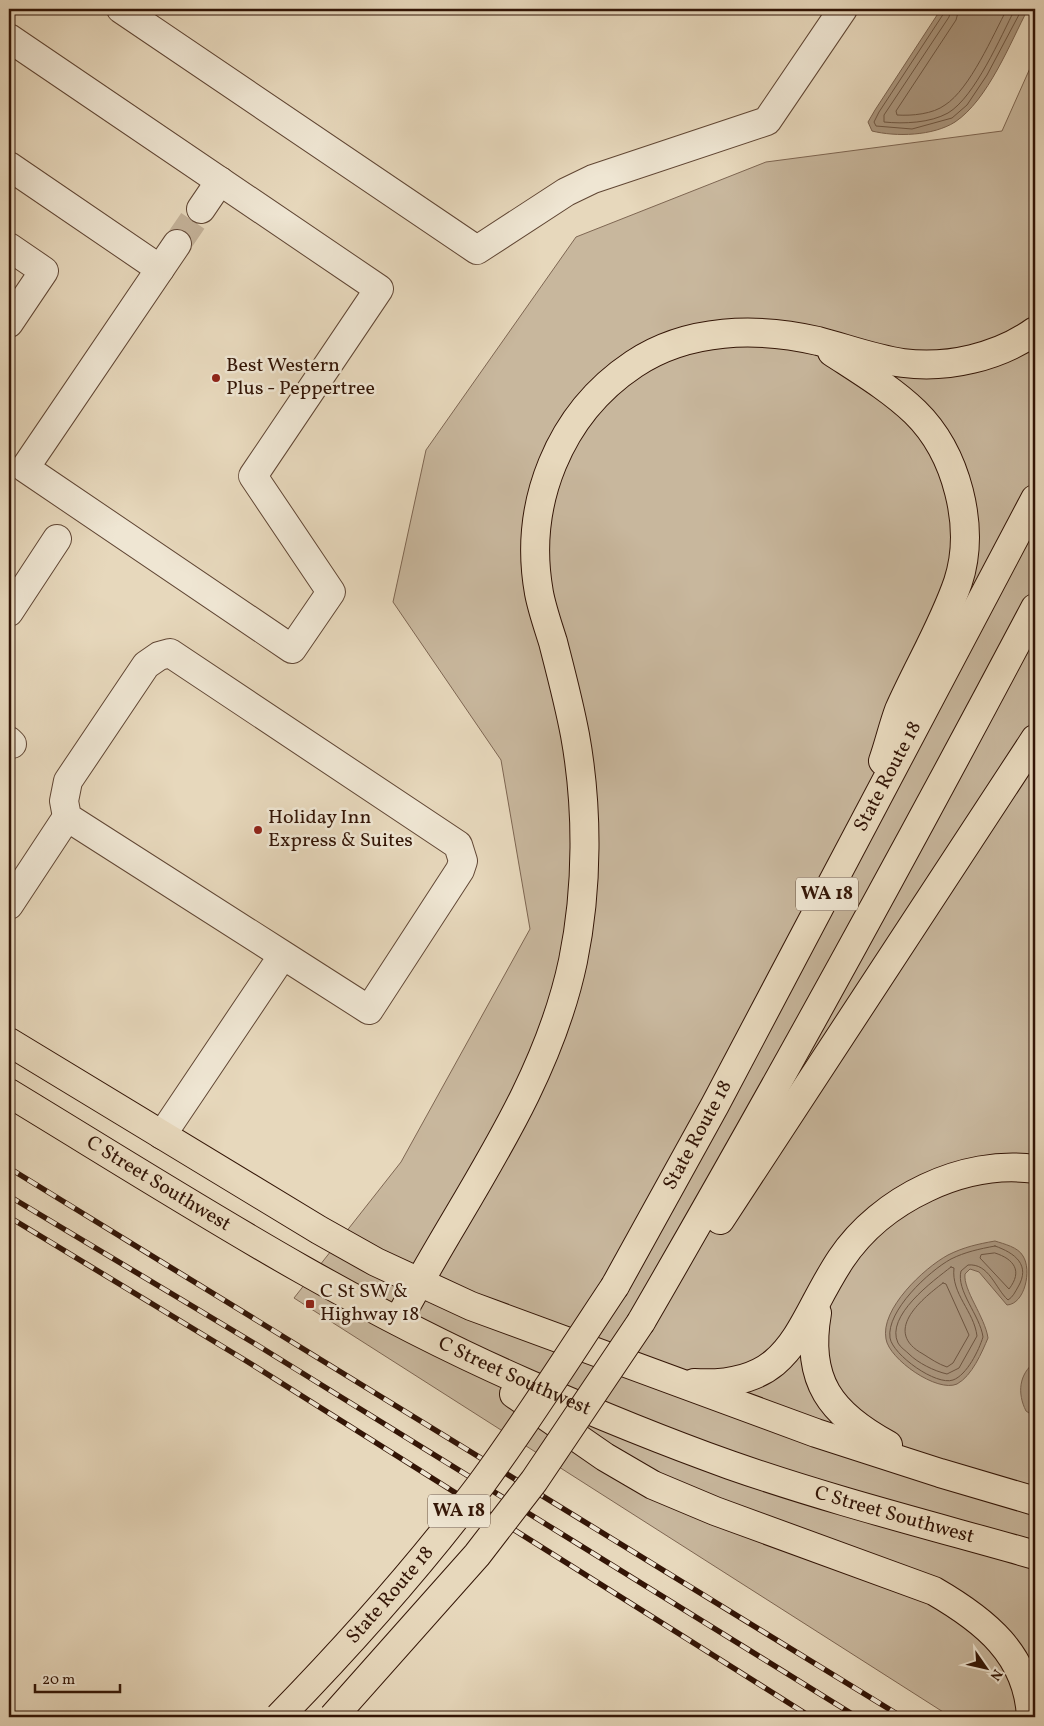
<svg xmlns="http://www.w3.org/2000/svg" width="1044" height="1726" viewBox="0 0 1044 1726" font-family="Vollkorn,serif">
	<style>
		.green { fill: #c8b79d; stroke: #7e6652 }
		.water { fill: #aa967e; stroke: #7a624e }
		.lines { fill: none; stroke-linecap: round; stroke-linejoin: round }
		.shore { stroke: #6e5642; stroke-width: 1 }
		.minor-tunnel { stroke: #c3b198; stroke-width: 28; stroke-dasharray: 28 14; stroke-linecap: butt }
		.minor-casing { stroke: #604634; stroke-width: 30 }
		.major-casing { stroke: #331506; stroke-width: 30 }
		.highway-casing { stroke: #331506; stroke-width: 30 }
		.minor { stroke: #efe6d3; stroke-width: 28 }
		.major { stroke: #e7d8bc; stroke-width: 28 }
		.highway { stroke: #e7d8bc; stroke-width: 28 }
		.rail-casing { stroke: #331506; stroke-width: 5.5 }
		.rail { stroke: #efe6d3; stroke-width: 4; stroke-dasharray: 11; stroke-linecap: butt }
		.highway-bridge-casing { stroke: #331506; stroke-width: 30; stroke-linecap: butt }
		.highway-bridge { stroke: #e7d8bc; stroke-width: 28 }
		.poi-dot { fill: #8f2418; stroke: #efe6d3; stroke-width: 2 }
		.labels { text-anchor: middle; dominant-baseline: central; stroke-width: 5; stroke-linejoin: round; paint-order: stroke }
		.shield { fill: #efe6d3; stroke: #6b5444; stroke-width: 1 }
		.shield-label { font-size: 19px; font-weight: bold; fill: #331506 }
		.poi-label { font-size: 20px; fill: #331506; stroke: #efe6d3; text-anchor: start }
		.street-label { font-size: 20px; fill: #331506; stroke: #efe6d3 }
	</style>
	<rect width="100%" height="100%" fill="#e7d8bc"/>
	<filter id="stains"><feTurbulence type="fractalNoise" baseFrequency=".004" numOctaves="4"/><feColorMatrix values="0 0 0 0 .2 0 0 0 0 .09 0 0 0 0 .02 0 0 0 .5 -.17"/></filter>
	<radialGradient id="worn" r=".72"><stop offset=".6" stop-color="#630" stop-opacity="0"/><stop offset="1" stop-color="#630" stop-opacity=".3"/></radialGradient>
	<path class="green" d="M1035,57V1717H951L294,1298L401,1162L530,929L501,760L393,602L426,450L576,237L766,162L1002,131Z"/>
	<g class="water">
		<path d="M941,9H1028C1010,43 988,100 955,122C933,136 896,137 872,131L868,122L875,110Z"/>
		<path d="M995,1241C1004,1244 1018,1247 1023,1256C1032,1270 1025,1304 1007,1305L979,1272L970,1269L965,1274C963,1290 985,1317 988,1338C982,1352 972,1376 957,1384C937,1393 889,1359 886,1339C880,1309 924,1268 948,1255C964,1247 978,1244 995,1241Z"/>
		<path d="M1035,1362V1417L1026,1411C1017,1393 1019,1374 1035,1362Z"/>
	</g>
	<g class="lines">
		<g class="shore">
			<path d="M945,9L944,13L879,112L874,122L876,126L912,129L952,118L967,105L987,75L1022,9"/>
			<path d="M951,9L949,17L884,115V122C904,124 930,123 948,113C975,97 1001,36 1015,9"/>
			<path d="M959,9L956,20L896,111L897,115C912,116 933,114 945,105C970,89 993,35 1007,9"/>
			<path d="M995,1246C1015,1253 1031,1265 1018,1287C1015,1292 1013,1297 1008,1300C995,1288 989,1263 968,1265L961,1271C956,1291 980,1315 983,1337C979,1350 967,1375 953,1380C936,1386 893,1355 890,1338C886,1311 929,1271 951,1259C965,1252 979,1249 995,1246Z"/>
			<path d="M995,1253C1014,1259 1023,1271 1009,1289L980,1258L981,1255Z"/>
			<path d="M951,1267L954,1268C951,1294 974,1311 977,1336L959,1368L947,1374C934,1371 918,1363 909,1354C906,1351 900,1347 898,1343C885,1316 933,1281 951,1267Z"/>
			<path d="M943,1283L946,1284L969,1335L953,1363L947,1367C938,1364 931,1359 923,1354C883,1332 919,1301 943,1283Z"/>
		</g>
		<path class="minor-tunnel" d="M177,244L201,209"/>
		<g class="minor-casing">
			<g id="minor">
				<path d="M121,9L477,250L566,192L593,179L767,121L843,9"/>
				<path d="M9,38L379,289L253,476L331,592L292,649L25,468L177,244"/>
				<path d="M9,166L160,269"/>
				<path d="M201,209L220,181"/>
				<path d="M9,247L44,271L9,323"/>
				<path d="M9,612L57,539"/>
				<path d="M9,741L12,744"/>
				<path d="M9,905L67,817"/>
				<path d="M162,1135L283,955L369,1010L460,870L463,861L458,845L170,653L159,656L146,665L68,781L64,801L67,817L283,955"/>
			</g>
		</g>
		<g class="major-casing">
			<g id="major">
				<path d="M9,1042L319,1230L376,1262L471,1306L816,1433L940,1473L1035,1501"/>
				<path id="s1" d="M9,1093C177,1195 343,1303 524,1382C592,1412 660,1440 730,1465C830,1500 933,1526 1035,1555"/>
				<path d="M817,1313C805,1381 831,1414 888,1445"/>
				<path d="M694,1383C794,1389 797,1325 841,1259C881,1199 964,1159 1035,1169"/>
				<path d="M514,1394L605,1457L653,1485L715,1511L934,1591C984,1620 1028,1654 1031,1717"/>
			</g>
		</g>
		<g class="highway-casing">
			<g id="highway">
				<path d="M832,352C861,371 891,389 915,412C957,453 976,527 958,582C943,626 918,667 899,710C893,726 889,744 883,761"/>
				<path d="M720,1220L1035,739"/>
				<path id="s2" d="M615,1286L715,1105L1035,499"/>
				<path d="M398,1321C460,1202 545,1094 573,961C588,888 588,807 575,735C569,703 561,673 553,642C548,626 542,609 539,593C523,504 559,414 634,364C688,328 757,327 818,341C845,348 874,359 903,363C947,369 999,357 1035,331"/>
				<path d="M641,1322C777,1087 908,848 1035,608"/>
			</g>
		</g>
		<use href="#minor" class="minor"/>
		<use href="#major" class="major"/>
		<use href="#highway" class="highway"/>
		<g class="rail-casing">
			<g id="rail">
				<path d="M9,1168L902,1717"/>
				<path d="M9,1196L257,1345L857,1717"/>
				<path d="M9,1217L248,1362L811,1717"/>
			</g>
		</g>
		<use href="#rail" class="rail"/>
		<g class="highway-bridge-casing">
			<g id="highway-bridge">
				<path id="s3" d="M279,1717C351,1643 420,1566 482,1483C529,1419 571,1352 615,1286"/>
				<path d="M333,1717L477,1555L534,1481L641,1322"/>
			</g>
		</g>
		<use href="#highway-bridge" class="highway-bridge"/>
	</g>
	<g class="poi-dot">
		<circle cx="216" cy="378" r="5"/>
		<circle cx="258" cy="830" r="5"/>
		<rect x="305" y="1299" width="10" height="10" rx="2.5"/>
	</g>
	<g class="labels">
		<g class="shield">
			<rect x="796" y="877.5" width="62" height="33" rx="4"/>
			<rect x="428" y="1494.5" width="62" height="33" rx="4"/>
		</g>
		<g class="shield-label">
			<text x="827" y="894">WA 18</text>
			<text x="459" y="1511">WA 18</text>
		</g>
		<g class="poi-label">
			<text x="226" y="366">Best Western<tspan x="226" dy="23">Plus - Peppertree</tspan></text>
			<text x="268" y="818">Holiday Inn<tspan x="268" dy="23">Express &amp; Suites</tspan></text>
			<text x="320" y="1292">C St SW &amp;<tspan x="320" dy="23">Highway 18</tspan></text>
		</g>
		<g class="street-label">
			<text stroke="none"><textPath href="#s2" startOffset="578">State Route 18</textPath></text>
			<text stroke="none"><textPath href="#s2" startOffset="172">State Route 18</textPath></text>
			<text stroke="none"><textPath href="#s1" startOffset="175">C Street Southwest</textPath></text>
			<text stroke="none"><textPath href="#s1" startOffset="580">C Street Southwest</textPath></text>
			<text stroke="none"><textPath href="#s1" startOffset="985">C Street Southwest</textPath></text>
			<text stroke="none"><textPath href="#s3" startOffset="165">State Route 18</textPath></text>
		</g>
	</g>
	<rect width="1044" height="1726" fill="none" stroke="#e7d8bc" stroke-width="30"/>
	<rect x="10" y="10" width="1024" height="1706" fill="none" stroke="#331506" stroke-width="2.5"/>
	<rect x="15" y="15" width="1014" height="1696" fill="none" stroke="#331506"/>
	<g transform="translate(986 1668) rotate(124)" stroke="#efe6d3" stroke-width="4" paint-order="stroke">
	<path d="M0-4L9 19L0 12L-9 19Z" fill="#331506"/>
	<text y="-8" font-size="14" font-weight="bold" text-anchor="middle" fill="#331506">N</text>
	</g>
	<path d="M35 1684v8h85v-8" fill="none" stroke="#331506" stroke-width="2.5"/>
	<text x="42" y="1684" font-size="15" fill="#331506" stroke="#efe6d3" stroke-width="4" paint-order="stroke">20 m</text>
	<rect width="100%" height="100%" filter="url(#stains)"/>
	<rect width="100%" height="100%" fill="url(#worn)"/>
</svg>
